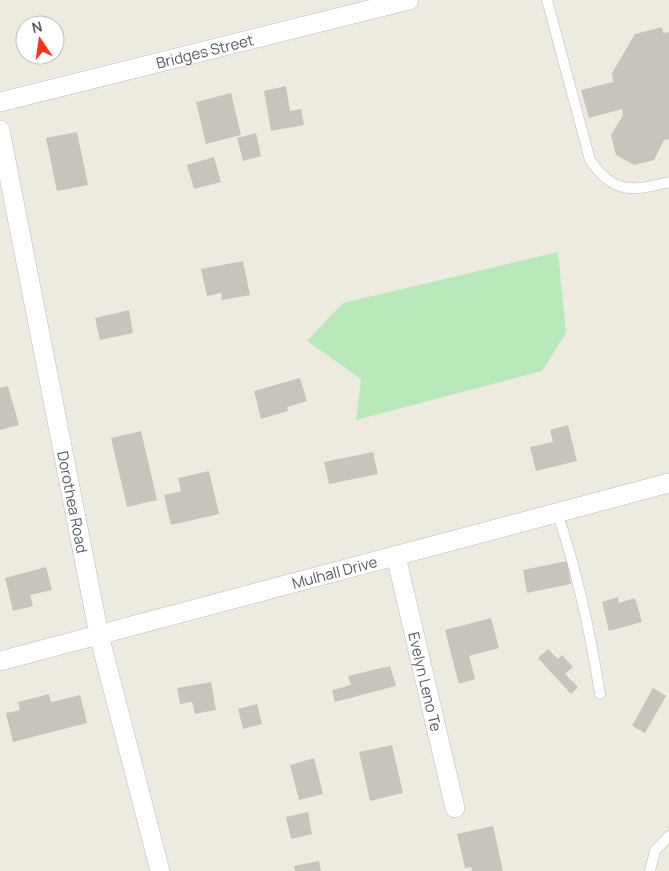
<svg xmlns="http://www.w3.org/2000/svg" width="669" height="871" viewBox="0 0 669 871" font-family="Manrope,sans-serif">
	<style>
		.green { fill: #b9e8bb }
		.building { fill: #c8c4bc }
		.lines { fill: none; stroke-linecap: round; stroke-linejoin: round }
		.lane-casing { stroke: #b8bac0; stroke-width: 11 }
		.street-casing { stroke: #b8bac0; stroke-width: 20 }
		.lane { stroke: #fff; stroke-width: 10 }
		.street { stroke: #fff; stroke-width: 19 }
		.labels { text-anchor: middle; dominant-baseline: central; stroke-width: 5; stroke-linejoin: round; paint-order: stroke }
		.street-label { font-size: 15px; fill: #585c62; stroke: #fff }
	</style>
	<rect width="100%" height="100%" fill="#edebdf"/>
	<path class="green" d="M558,252L566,333L542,371L356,420L361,379L307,341L343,303Z"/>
	<g class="building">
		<path d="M662,27L663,33L669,32V139L664,140L654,160L634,165L616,155L611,135L623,115L622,109L589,118L581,90L613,82L612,73L635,34Z"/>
		<path d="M286,86L290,111L301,109L304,125L271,131L264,91Z"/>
		<path d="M231,93L241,135L206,144L196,102Z"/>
		<path d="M77,132L88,185L57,191L46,138Z"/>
		<path d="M256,133L261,156L243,161L237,138Z"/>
		<path d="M214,157L221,182L194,189L187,165Z"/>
		<path d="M243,261L250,295L222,300L221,293L207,296L201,269Z"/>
		<path d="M129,310L133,333L100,340L95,318Z"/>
		<path d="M300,378L307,401L287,407L288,411L261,419L254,391Z"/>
		<path d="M8,386L19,425L0,430V388Z"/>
		<path d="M568,425L577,461L536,471L530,447L553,442L550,430Z"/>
		<path d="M141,431L157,500L127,507L111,438Z"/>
		<path d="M373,452L378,474L329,484L324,462Z"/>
		<path d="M209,471L219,514L171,525L164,495L181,491L178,478Z"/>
		<path d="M567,561L571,584L527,593L523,570Z"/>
		<path d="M46,567L52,590L30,595L33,606L13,611L5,578Z"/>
		<path d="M618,597L619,603L635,598L642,622L609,631L602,602Z"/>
		<path d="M491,618L499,648L469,656L475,679L459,684L445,630Z"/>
		<path d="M548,649L558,659L562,655L573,667L565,674L578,687L571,694L538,658Z"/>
		<path d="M390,666L396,686L335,702L332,690L351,685L348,676Z"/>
		<path d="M211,682L216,710L195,714L192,702L180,704L177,688Z"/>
		<path d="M653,688L666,696L645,733L632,726Z"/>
		<path d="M49,694L51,702L80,695L87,723L13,742L6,713L20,710L18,702Z"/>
		<path d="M257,704L262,724L243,729L238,709Z"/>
		<path d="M392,745L403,793L370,801L359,752Z"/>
		<path d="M314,758L323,794L299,800L290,765Z"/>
		<path d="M308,812L312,834L291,839L286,817Z"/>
		<path d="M493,826L503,871H472L471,867L465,868L457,834Z"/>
		<path d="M319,861L321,871H295L294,866Z"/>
	</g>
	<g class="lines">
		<g class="lane-casing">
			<g id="lane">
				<path d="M547,0L590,160C614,195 632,191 669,182"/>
				<path d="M557,512C578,574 590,630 600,694"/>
				<path d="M650,871L655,851L669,836"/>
			</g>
		</g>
		<g class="street-casing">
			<g id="street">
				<path id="s1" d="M0,102L409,0"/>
				<path id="s2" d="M0,130L99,635L160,871"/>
				<path id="s3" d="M396,556L455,808"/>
				<path id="s4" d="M0,661L669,483"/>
			</g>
		</g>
		<use href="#lane" class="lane"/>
		<use href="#street" class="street"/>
	</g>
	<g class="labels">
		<g class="street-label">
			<text stroke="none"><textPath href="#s1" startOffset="211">Bridges Street</textPath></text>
			<text stroke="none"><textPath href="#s2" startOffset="379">Dorothea Road</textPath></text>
			<text stroke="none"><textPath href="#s4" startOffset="346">Mulhall Drive</textPath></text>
			<text stroke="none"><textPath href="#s3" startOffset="129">Evelyn Leno Te</textPath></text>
		</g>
	</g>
	<g transform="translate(40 40) rotate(347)"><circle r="24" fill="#ffffff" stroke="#bcbec0"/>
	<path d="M0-4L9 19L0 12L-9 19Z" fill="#f9331a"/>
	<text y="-8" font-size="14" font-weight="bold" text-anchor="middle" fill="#585c62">N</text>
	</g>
</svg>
